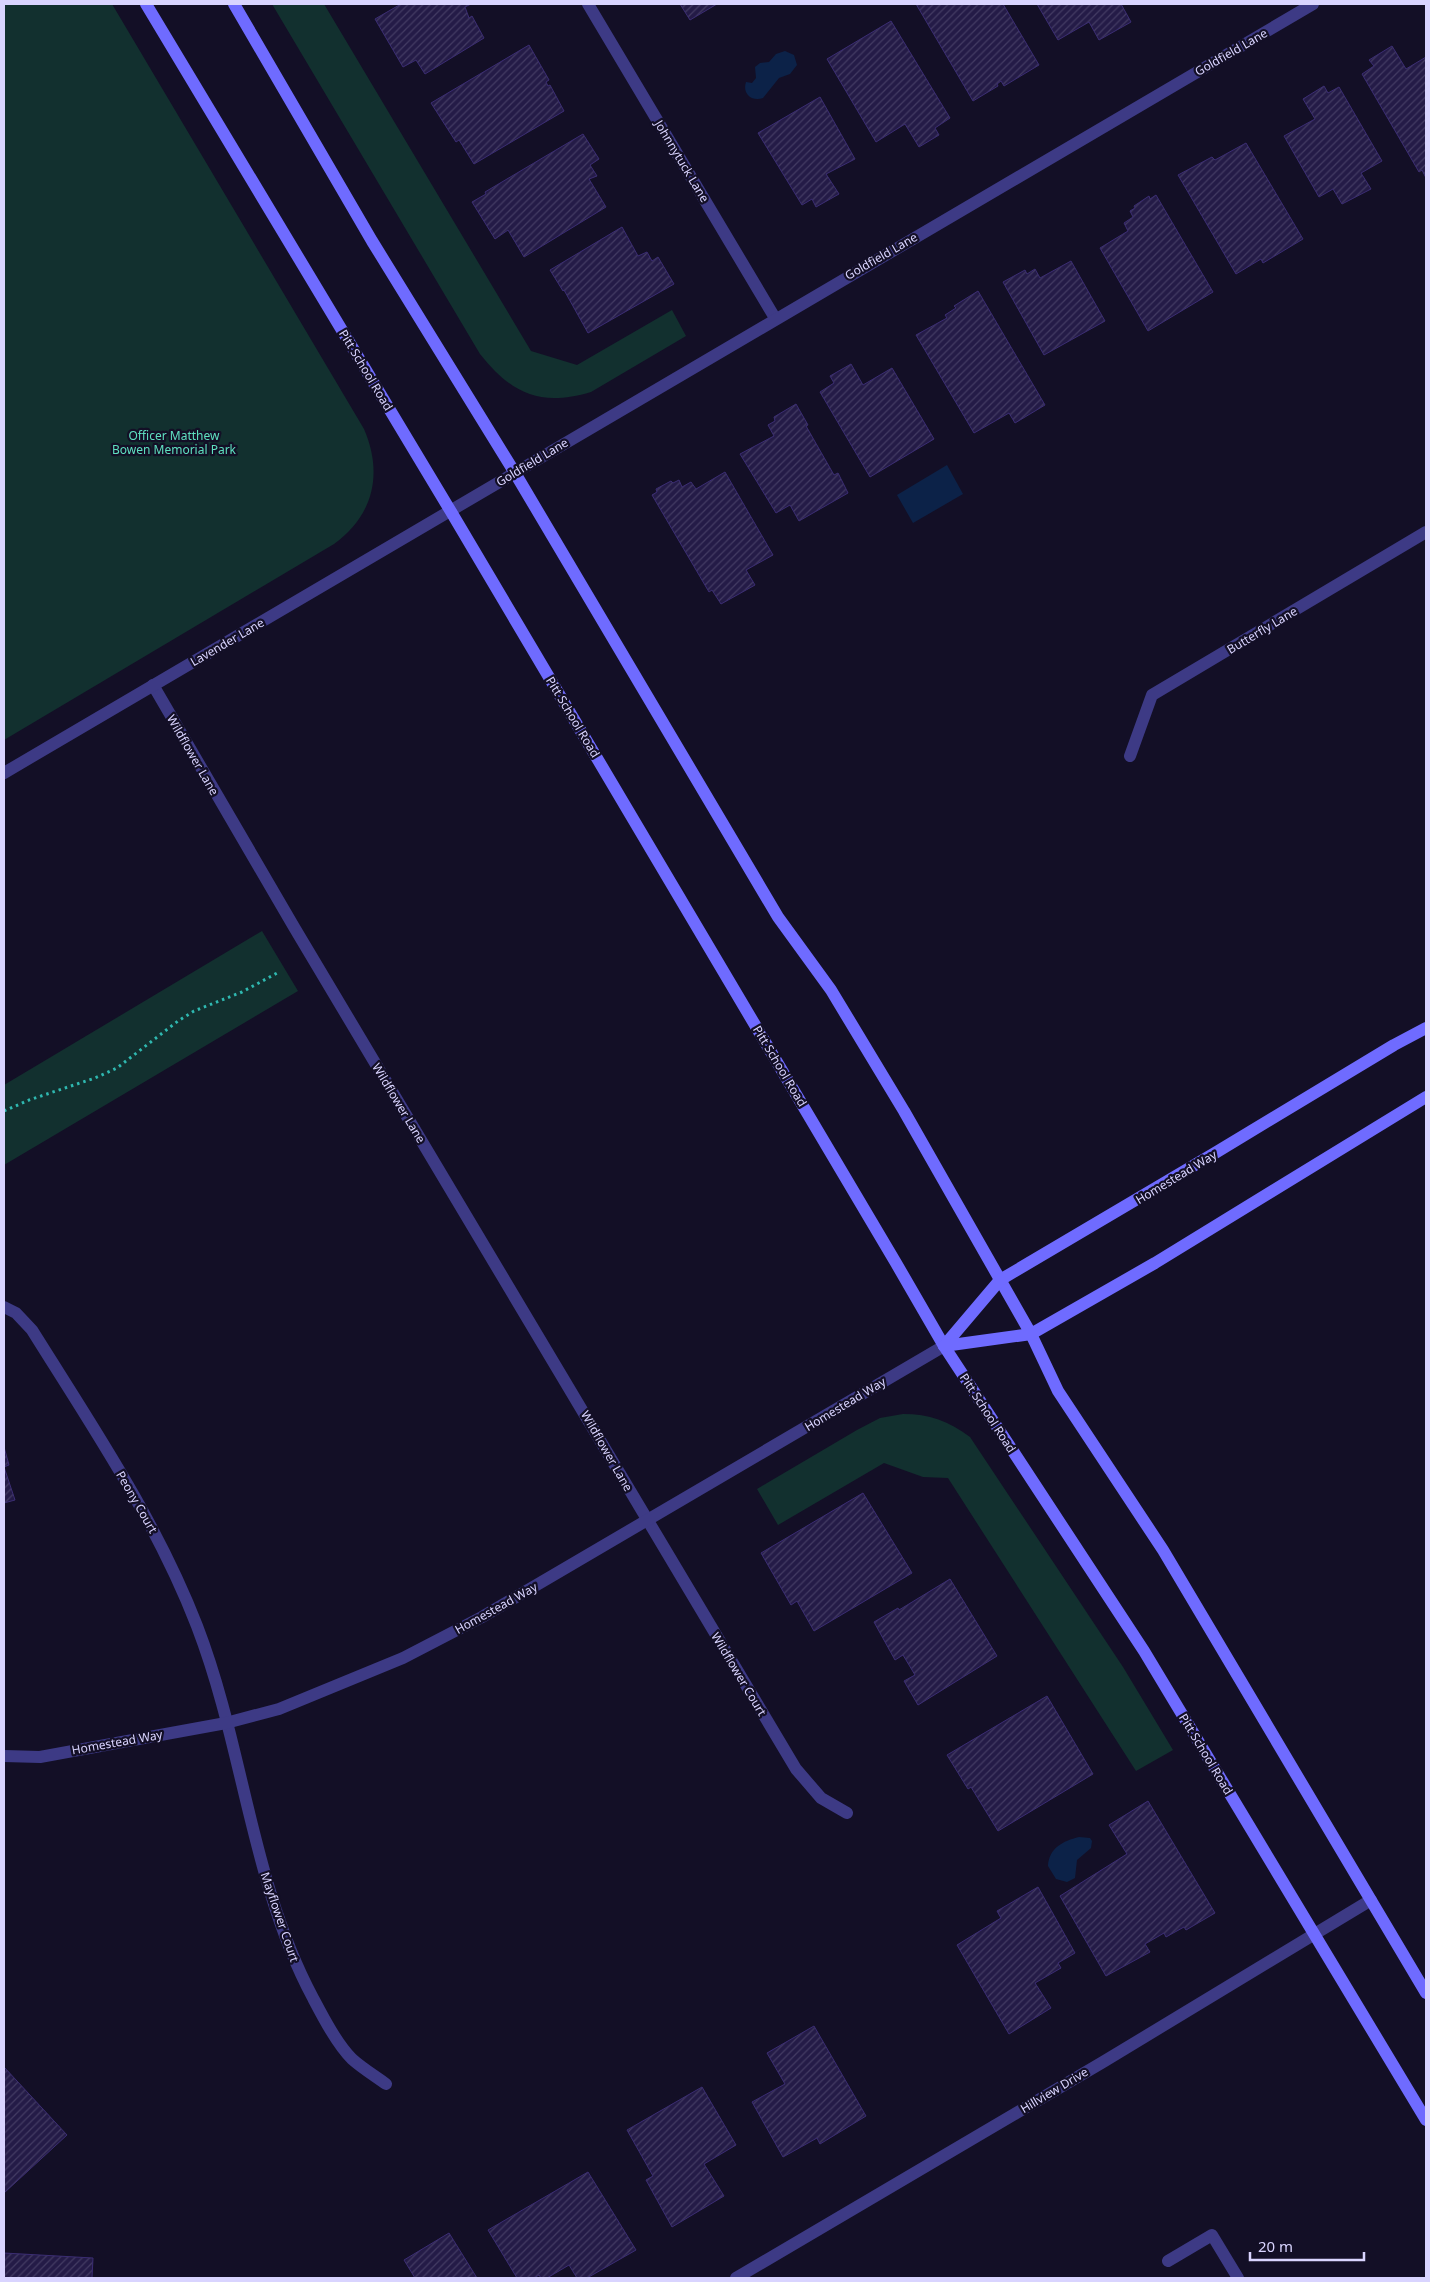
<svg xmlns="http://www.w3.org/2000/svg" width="1430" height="2282" viewBox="0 0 1430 2282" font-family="'Noto Sans',sans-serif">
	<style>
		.green { fill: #12302f }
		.water { fill: #0c2248 }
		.building { fill: url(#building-hatch); stroke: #3b2d73 }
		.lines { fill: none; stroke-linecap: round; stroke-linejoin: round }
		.path { stroke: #2fb8b0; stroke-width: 3; stroke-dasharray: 2.5 4; stroke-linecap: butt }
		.street { stroke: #3d3a85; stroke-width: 12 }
		.secondary { stroke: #6f6bff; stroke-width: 12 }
		.labels { text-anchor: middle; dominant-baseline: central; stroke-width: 4.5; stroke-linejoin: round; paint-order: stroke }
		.street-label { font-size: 12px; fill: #d9d4ff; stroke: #130f26 }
		.park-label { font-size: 12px; fill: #5fe0c0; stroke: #130f26 }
	</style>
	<defs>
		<pattern id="building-hatch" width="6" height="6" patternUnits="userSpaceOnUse" patternTransform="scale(1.25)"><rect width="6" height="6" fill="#241b47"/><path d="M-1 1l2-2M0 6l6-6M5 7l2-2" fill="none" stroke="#433b63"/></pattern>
	</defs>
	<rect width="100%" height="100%" fill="#130f26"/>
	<g class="green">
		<path d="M4,4H112L364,429C383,473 374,515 334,544L4,740Z"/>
		<path d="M272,4H324L531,351L577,365L672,310L686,336L591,392C540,407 512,394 480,354Z"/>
		<path d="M262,931L298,991L4,1165V1085Z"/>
		<path d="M903,1414C929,1414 949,1421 970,1437L1123,1667L1173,1750L1136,1771L948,1478L923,1477L884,1463L778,1525L757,1489L857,1430L880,1418Z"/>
	</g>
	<g class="water">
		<path d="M785,51L794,55L797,65L790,74L779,78L763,98C752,102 742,94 746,82L752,83L756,78L755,67L760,63L769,62L776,54Z"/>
		<path d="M947,465L963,494L913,523L897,495Z"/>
		<path d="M1079,1837L1090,1838L1092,1841L1091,1848L1077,1860L1075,1878L1067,1882L1056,1879L1048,1866C1049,1848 1063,1841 1079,1837Z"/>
	</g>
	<g class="building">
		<path d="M401,4H471L465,7L469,18L472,16L484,38L425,74L416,60L403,67L375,19Z"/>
		<path d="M680,4H717L690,20Z"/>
		<path d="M916,4H1003L1039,65L1004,86L1001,81L997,84L998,86L973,101Z"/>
		<path d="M1037,4H1121L1131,22L1099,40L1089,22L1058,40Z"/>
		<path d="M891,21L950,118L935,128L939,135L919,147L905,124L876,142L827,59Z"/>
		<path d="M529,45L549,80L546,82L548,86L550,85L564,111L474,164L459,140L456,142L431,103Z"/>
		<path d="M1392,46L1406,69L1426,57V178L1422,170L1419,172L1362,74L1374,66L1369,60Z"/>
		<path d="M1324,86L1328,93L1339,87L1382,161L1361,173L1371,189L1342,204L1333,189L1319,197L1284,136L1315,119L1303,99Z"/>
		<path d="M820,97L855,159L826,174L839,194L816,207L812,199L802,205L758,133Z"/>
		<path d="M583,134L599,159L590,165L597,176L589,179L606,207L524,257L508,230L495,239L472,202L486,194L485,192Z"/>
		<path d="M1246,143L1303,239L1263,263L1261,259L1236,274L1178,175L1212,157L1215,160Z"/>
		<path d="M1156,195L1213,292L1148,331L1100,248L1128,231L1124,223L1133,217L1130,211L1135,208L1134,206L1149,196L1150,199Z"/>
		<path d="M622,227L638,256L647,252L652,261L658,257L674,284L588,333L564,290L563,291L550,270Z"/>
		<path d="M1071,261L1105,321L1044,355L1003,282L1025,270L1027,274L1035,269L1040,278Z"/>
		<path d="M978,291L1045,405L1015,423L1009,413L974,433L916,335L947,318L945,315L956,308L954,306Z"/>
		<path d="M851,364L863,385L892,368L934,439L870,477L820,392L834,383L830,376Z"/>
		<path d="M796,404L808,425L806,426L834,475L838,473L848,493L799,521L790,505L776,513L740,454L774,436L768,425L775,421L774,417Z"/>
		<path d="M725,472L773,555L746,570L755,585L721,604L712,590L709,592L652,495L657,492L656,489L671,481L673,483L679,480L682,487L691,482L696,489Z"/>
		<path d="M4,1447L9,1465L4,1467L15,1500L4,1503Z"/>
		<path d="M863,1493L912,1573L814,1631L797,1601L791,1605L761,1553Z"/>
		<path d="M950,1579L997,1656L918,1705L904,1681L915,1675L903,1655L895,1660L874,1622L898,1608L899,1610Z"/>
		<path d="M1047,1696L1093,1774L998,1831L971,1787L968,1789L947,1755Z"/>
		<path d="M1148,1801L1215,1913L1186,1930L1184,1927L1166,1937L1164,1933L1145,1944L1150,1952L1106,1976L1060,1896L1127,1854L1109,1825Z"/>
		<path d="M1038,1887L1075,1953L1058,1963L1061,1968L1035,1983L1051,2008L1009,2034L957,1945L1001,1918L997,1911Z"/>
		<path d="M814,2026L866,2116L820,2144L817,2138L783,2157L752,2102L785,2084L767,2053Z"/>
		<path d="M4,2067L67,2135L4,2193Z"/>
		<path d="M702,2087L736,2145L704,2164L724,2196L672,2227L646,2180L653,2176L627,2130Z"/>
		<path d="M588,2172L636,2250L587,2278H577L569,2265L547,2278H541L539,2275L534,2278H517L488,2230Z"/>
		<path d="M449,2233L477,2278H415L404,2260Z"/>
		<path d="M4,2253L93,2258L92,2278H4Z"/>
	</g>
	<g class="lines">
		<path class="path" d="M4,1111L29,1100L95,1078L117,1068L178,1021L194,1011L242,992L279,972"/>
		<g class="street">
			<path d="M588,4L775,318"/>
			<path d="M153,685L294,927L796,1769L821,1798L847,1813"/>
			<path d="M1130,756L1152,695L1426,532"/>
			<path d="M4,773L1313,4"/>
			<path d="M4,1307L16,1313L32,1330C92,1426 156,1520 197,1626C244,1748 251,1882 313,1998C323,2017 337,2044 352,2059C362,2068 375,2076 386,2084"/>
			<path d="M4,1756L40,1757L226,1723L279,1709L403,1658L482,1617L944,1346"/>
			<path d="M1168,2261L1212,2235L1238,2278"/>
			<path d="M736,2278L1103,2062L1371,1900"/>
		</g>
		<g class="secondary">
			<path d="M146,4L450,510L896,1263L944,1346L1144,1651L1426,2120"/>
			<path d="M234,4L372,241L515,473L778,917L831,990L904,1111L1031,1334L1058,1391L1163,1550L1426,1993"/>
			<path d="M944,1346L1000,1280L1215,1153L1394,1045L1426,1028"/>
			<path d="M944,1346L1031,1334L1155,1263L1426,1097"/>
		</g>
	</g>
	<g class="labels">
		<g class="street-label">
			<text transform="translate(1231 52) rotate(-30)">Goldfield Lane</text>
			<text transform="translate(682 161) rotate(59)">Johnnytuck Lane</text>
			<text transform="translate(881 256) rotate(-30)">Goldfield Lane</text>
			<text transform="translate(366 370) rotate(59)">Pitt School Road</text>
			<text transform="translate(532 462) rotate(-31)">Goldfield Lane</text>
			<text transform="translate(1262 630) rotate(-31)">Butterfly Lane</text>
			<text transform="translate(227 642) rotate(-30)">Lavender Lane</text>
			<text transform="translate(573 717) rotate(59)">Pitt School Road</text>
			<text transform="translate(193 755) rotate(60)">Wildflower Lane</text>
			<text transform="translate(780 1066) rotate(59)">Pitt School Road</text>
			<text transform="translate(399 1103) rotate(59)">Wildflower Lane</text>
			<text transform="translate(1176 1177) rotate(-31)">Homestead Way</text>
			<text transform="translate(845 1404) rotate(-31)">Homestead Way</text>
			<text transform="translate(988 1413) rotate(57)">Pitt School Road</text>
			<text transform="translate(607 1451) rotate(60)">Wildflower Lane</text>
			<text transform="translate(137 1502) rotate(60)">Peony Court</text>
			<text transform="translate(496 1608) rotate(-29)">Homestead Way</text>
			<text transform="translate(739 1674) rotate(59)">Wildflower Court</text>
			<text transform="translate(117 1742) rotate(-10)">Homestead Way</text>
			<text transform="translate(1206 1754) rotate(59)">Pitt School Road</text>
			<text transform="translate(280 1917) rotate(71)">Mayflower Court</text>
			<text transform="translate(1054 2090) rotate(-31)">Hillview Drive</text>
		</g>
		<g class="park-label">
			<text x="174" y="435">Officer Matthew<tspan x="174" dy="14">Bowen Memorial Park</tspan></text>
		</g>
	</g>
	<rect width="1430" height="2282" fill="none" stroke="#d9d4ff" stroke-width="10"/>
	<path d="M1250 2252v8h114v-8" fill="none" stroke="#d9d4ff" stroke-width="2.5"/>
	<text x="1258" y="2252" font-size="15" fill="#d9d4ff" stroke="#130f26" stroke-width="4" paint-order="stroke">20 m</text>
</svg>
